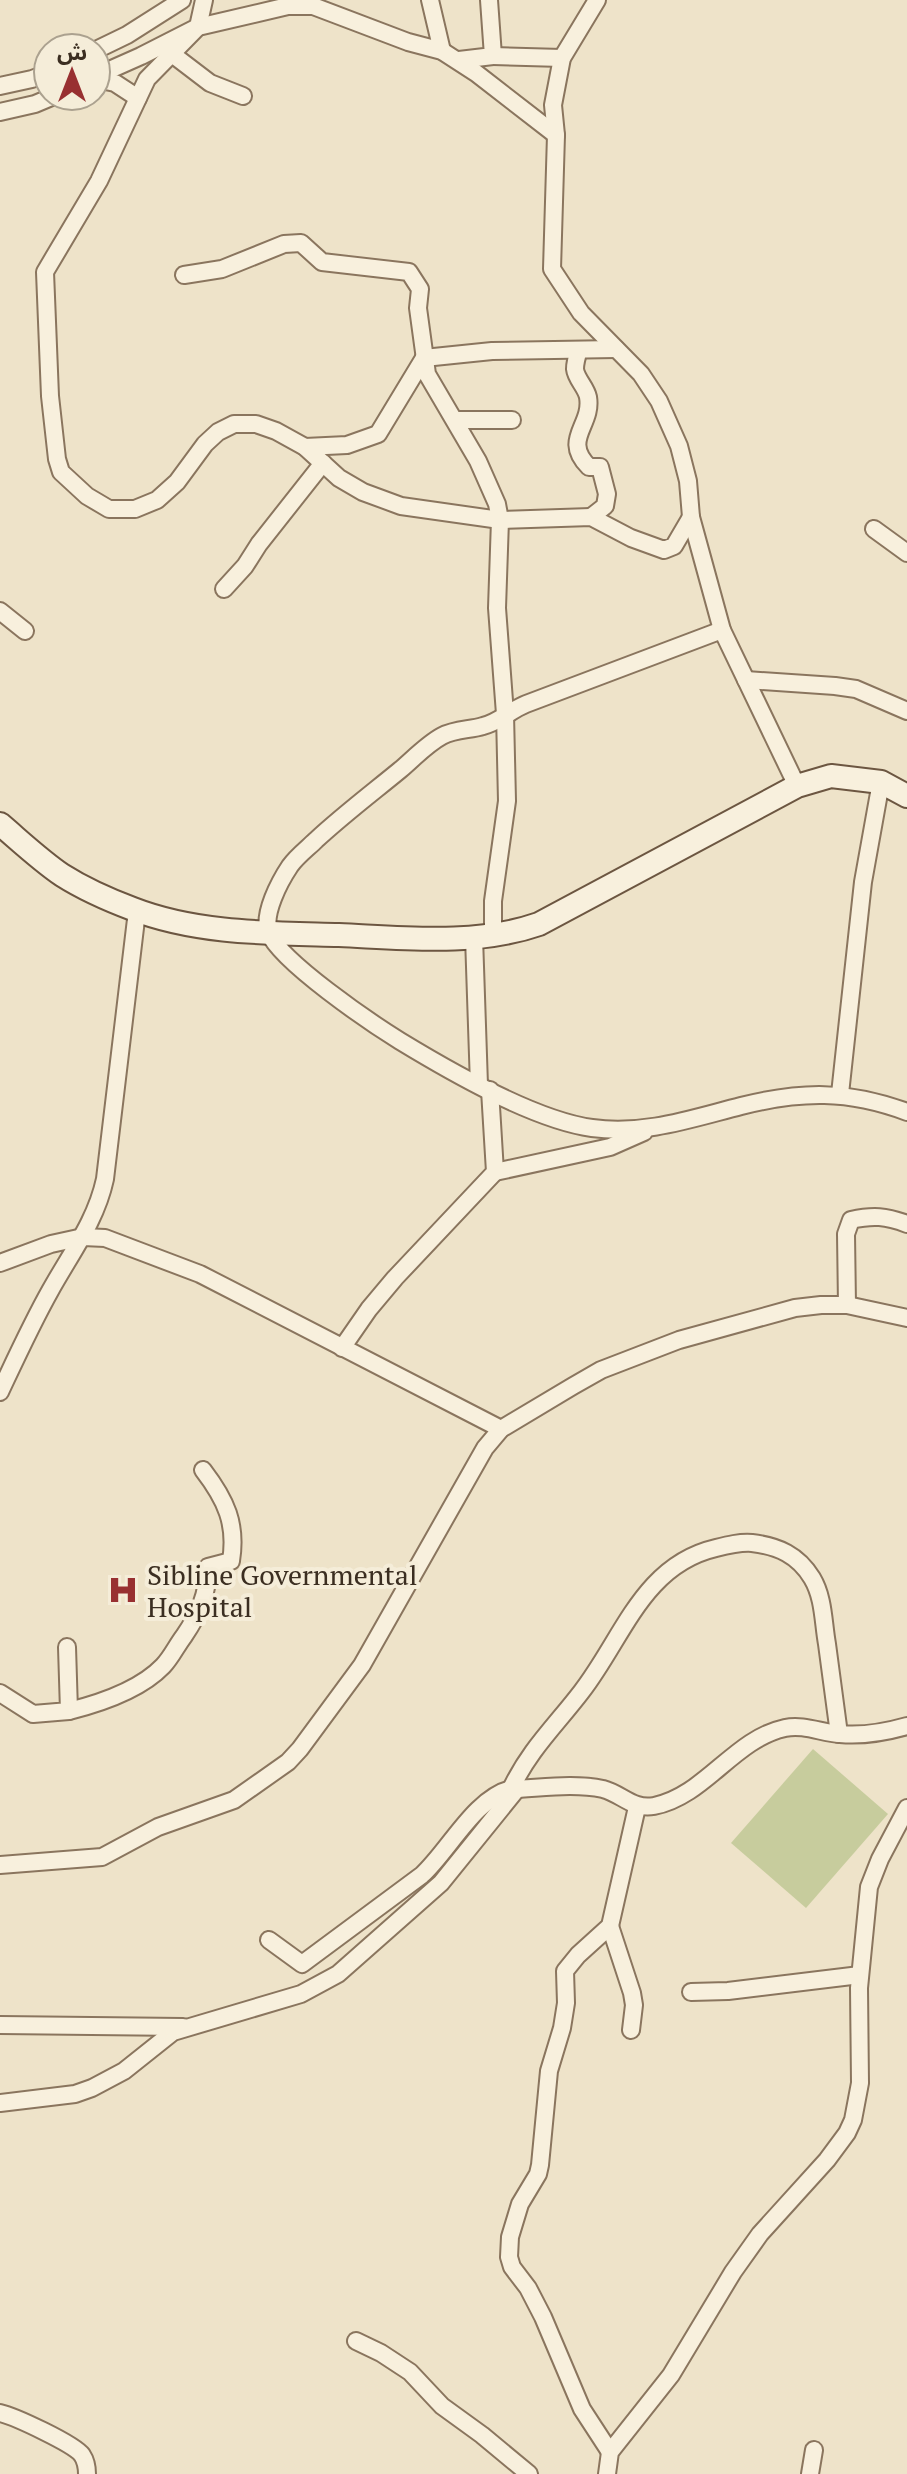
<svg xmlns="http://www.w3.org/2000/svg" width="907" height="2474" viewBox="0 0 907 2474" font-family="'PT Serif','Noto Sans Arabic',serif">
	<style>
		.green { fill: #c7cc9d }
		.lines { fill: none; stroke-linecap: round; stroke-linejoin: round }
		.minor-casing { stroke: #8a755e; stroke-width: 20 }
		.secondary-casing { stroke: #6c5641; stroke-width: 26 }
		.minor { stroke: #f8f0dd; stroke-width: 16 }
		.secondary { stroke: #f8f0dd; stroke-width: 22 }
		.labels { text-anchor: middle; dominant-baseline: central; stroke-width: 8; stroke-linejoin: round; paint-order: stroke }
		.poi-label { font-size: 28px; fill: #3b2e21; stroke: #f5edd9; text-anchor: start }
	</style>
	<rect width="100%" height="100%" fill="#eee3c9"/>
	<path class="green" d="M813,1749L888,1814L806,1908L731,1843Z"/>
	<g class="lines">
		<g class="minor-casing">
			<g id="minor">
				<path d="M430,0L442,51"/>
				<path d="M597,0L562,58L553,105L556,135L552,269L581,313L641,374L659,401L679,446L688,481L691,517L722,630L797,786"/>
				<path d="M96,50L127,35L182,0"/>
				<path d="M172,54L210,83L243,96"/>
				<path d="M493,56L562,58"/>
				<path d="M459,60L493,56L489,0"/>
				<path d="M96,76L141,56L198,27L204,0"/>
				<path d="M96,79L115,83L138,98"/>
				<path d="M0,86L32,79L48,73"/>
				<path d="M0,112L35,104L54,96"/>
				<path d="M556,135L476,73L442,51L408,42L313,6H288L198,27L147,79L99,181L45,272L50,396L57,459L61,472L87,496L109,509H135L157,500L177,482L205,444L218,432L234,424H256L276,431L305,447L339,478L363,492L401,506L500,520L591,517L631,538L664,550L674,546L691,517"/>
				<path d="M184,275L222,269L284,244L301,243L322,262L409,272L420,289L418,308L427,374L478,461L497,504L500,520L497,608L505,714L507,801L493,901V936"/>
				<path d="M579,350C577,356 575,363 575,369C576,379 586,387 588,397C593,426 561,439 589,467H600L607,494L605,506L591,517"/>
				<path d="M424,358L492,351L616,349"/>
				<path d="M456,420H512"/>
				<path d="M305,447L347,445L378,434L424,358"/>
				<path d="M874,529L907,553"/>
				<path d="M224,589L245,566L259,544L323,463"/>
				<path d="M0,611L25,631"/>
				<path d="M722,630L526,704C511,710 499,722 483,726C470,730 455,729 442,736C427,744 413,759 400,770C372,793 343,815 316,840C308,848 297,856 290,866C280,881 262,914 269,933C281,962 371,1023 400,1041C451,1072 534,1120 592,1128C645,1135 690,1119 741,1106C801,1091 848,1090 907,1112"/>
				<path d="M746,680L835,686L856,689L907,711"/>
				<path d="M474,937L479,1085"/>
				<path d="M840,1094L863,882L881,782"/>
				<path d="M495,1172L610,1147L644,1132"/>
				<path d="M0,1263L51,1244L83,1237L105,1238L200,1274L501,1429"/>
				<path d="M847,1305L846,1234L851,1220C873,1215 886,1216 907,1224"/>
				<path d="M342,1348L369,1309L395,1278L495,1172L490,1090"/>
				<path d="M0,1392C16,1358 32,1323 50,1291C71,1253 96,1221 105,1179L137,911"/>
				<path d="M0,1693L33,1714L69,1711L67,1647"/>
				<path d="M69,1711C101,1703 140,1690 163,1666C171,1658 177,1645 184,1636C199,1614 208,1594 208,1567L231,1561C237,1524 226,1500 203,1470"/>
				<path d="M511,1789C529,1750 557,1724 582,1691C623,1638 643,1565 716,1548C728,1545 740,1542 752,1543C778,1546 798,1555 812,1578C824,1598 823,1622 827,1644C831,1674 835,1704 839,1734"/>
				<path d="M0,1865L102,1857L158,1827L234,1800L288,1762L300,1749L362,1665L485,1448L501,1429L573,1386L601,1370L679,1340L795,1308L821,1305H847L907,1318"/>
				<path d="M610,1926L632,1993L634,2005L631,2030"/>
				<path d="M269,1940L302,1964L422,1875C450,1849 474,1799 511,1789C541,1788 574,1783 603,1789C622,1794 633,1810 654,1806C705,1796 734,1739 785,1728C804,1724 822,1733 840,1734C862,1736 886,1732 907,1726"/>
				<path d="M691,1992L728,1991L860,1975"/>
				<path d="M0,2025L183,2027"/>
				<path d="M0,2103L75,2094L92,2088L124,2071L173,2032L301,1994L338,1974L441,1883L517,1789"/>
				<path d="M356,2341L381,2353L410,2372L442,2406L482,2435L529,2474"/>
				<path d="M0,2413C14,2416 74,2444 82,2455C86,2461 87,2467 87,2474"/>
				<path d="M610,2452L582,2409L543,2317L528,2288L512,2267L509,2257L510,2237L520,2204L538,2174L540,2165L549,2071L562,2028L566,2003L565,1971L578,1955L610,1926L637,1807"/>
				<path d="M607,2474L610,2452L671,2375L733,2272L760,2234L827,2160L847,2133L853,2120L860,2083L859,1988L869,1887L880,1859L907,1808"/>
				<path d="M810,2474L814,2450"/>
			</g>
		</g>
		<g class="secondary-casing">
			<path id="secondary" d="M0,824C20,841 40,860 62,875C84,889 109,900 133,909C197,934 272,933 339,935C405,938 476,946 539,924L797,786L831,776L881,782L907,796"/>
		</g>
		<use href="#minor" class="minor"/>
		<use href="#secondary" class="secondary"/>
	</g>
	<defs>
		<g id="hospital-bare" transform="scale(2.4)"><path d="M-5-5h3v3.5h4V-5h3V5h-3V1.5h-4V5h-3Z" fill="#983031" stroke="#f5edd9" stroke-width="2.5" paint-order="stroke"/></g>
	</defs>
	<g fill-rule="evenodd">
		<use href="#hospital-bare" x="123" y="1590"/>
	</g>
	<g class="labels">
		<g class="poi-label">
			<text x="147" y="1574">Sibline Governmental<tspan x="147" dy="32">Hospital</tspan></text>
		</g>
	</g>
	<g transform="translate(72 72)"><circle r="38" fill="#f5edd9" stroke="#aba18f" stroke-width="2"/>
	<path d="M0-6L14 30L0 20L-14 30Z" fill="#983031"/>
	<text y="-12" font-size="22" font-weight="bold" text-anchor="middle" fill="#3b2e21">ش</text>
	</g>
</svg>
